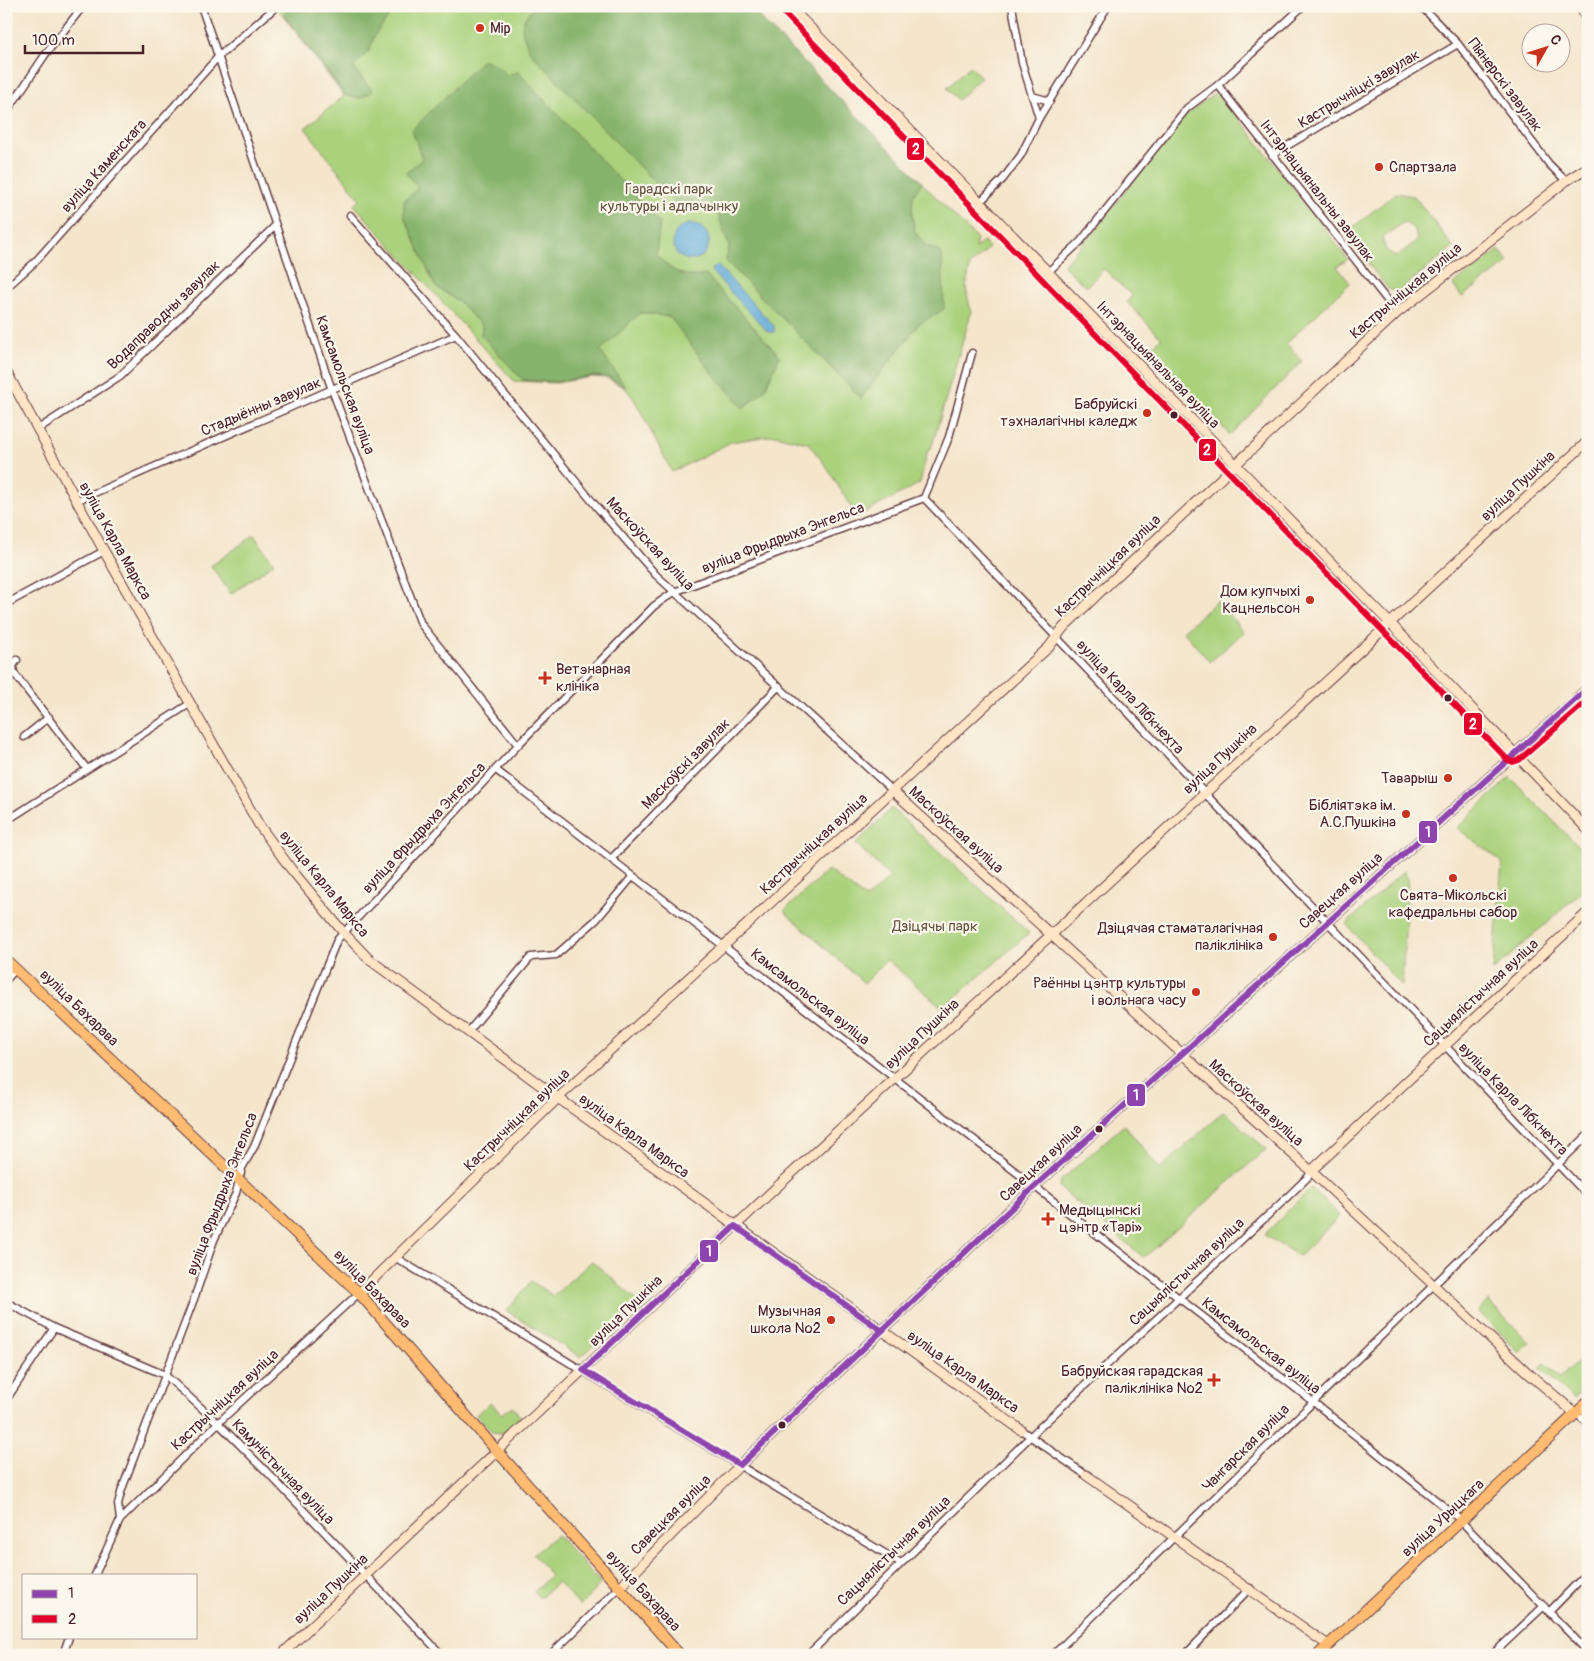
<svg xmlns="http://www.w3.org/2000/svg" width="1594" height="1661" viewBox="0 0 1594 1661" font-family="Pangolin,sans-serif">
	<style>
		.green { fill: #aad27d; stroke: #7a7854; fill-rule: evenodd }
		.forest { fill: #87b46c; stroke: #686a4c }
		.water { fill: #61aad8; stroke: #566482 }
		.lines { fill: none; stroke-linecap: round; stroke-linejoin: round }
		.street-casing { stroke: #643d43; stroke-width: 9 }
		.secondary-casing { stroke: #643d43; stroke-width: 11 }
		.primary-casing { stroke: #643d43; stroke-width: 12 }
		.street { stroke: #fff; stroke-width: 6 }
		.secondary { stroke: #ffe4c6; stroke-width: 9 }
		.primary { stroke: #febb71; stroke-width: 10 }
		.bus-1-casing { stroke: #fbf7ec; stroke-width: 10 }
		.bus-2-casing { stroke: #fbf7ec; stroke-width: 10 }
		.bus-1 { stroke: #8e44ad; stroke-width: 6 }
		.bus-2 { stroke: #e4002b; stroke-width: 6 }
		.poi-dot { fill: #c8321e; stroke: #fbf7ec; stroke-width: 2 }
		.bus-dot { fill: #4a1f2b; stroke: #fbf7ec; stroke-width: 2 }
		.labels { text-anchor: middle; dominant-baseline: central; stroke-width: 4.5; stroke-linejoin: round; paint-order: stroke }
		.poi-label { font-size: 15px; fill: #4a1f2b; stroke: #fbf7ec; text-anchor: end }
		.street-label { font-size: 15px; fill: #4a1f2b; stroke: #fbf7ec }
		.park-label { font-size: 15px; fill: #675544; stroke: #fbf7ec }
		.line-badge { stroke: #fbf7ec; stroke-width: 2 }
		.badge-label { font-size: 14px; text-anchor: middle; font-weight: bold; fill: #fff }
	</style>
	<rect width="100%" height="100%" fill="#fbf7ec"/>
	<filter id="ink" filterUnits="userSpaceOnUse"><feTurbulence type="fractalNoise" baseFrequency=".02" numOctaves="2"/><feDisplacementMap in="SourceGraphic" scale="10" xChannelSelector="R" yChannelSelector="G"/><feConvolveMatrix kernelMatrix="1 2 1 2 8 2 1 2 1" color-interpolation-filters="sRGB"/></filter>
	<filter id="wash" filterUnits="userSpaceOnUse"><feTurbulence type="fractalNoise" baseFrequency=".0096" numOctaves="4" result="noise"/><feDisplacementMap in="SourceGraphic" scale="20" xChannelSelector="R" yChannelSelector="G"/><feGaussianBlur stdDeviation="1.12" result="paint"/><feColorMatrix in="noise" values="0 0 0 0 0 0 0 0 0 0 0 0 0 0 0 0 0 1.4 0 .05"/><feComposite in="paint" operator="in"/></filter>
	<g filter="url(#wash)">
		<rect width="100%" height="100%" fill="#f4e5cb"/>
		<g class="green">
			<path d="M276,6H748L977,239L975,248L984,242L989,248L970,266L966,288L971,313L931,449H928L920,483L857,517L826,466L808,443L775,435L731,442L672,472L634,399L625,388L607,378L592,377L556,383L514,381L354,205L360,199L305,128L344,96Z"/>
			<path d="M970,66L981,77L958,100L947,88Z"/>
			<path d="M1218,91L1348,259L1337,267L1350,283L1286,343L1302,361L1230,435L1151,348L1161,338L1127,302L1132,296L1104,269L1086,287L1063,265L1089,237L1186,115Z"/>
			<path d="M1396,193L1414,196L1453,247L1399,291L1389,290L1352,243L1353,227ZM1404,222L1415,229L1417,241L1396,257L1386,250L1382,238Z"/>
			<path d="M1499,250L1509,262L1462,297L1453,285Z"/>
			<path d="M254,535L274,563L231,594L211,566Z"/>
			<path d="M1217,601L1244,632L1210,662L1183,631Z"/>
			<path d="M1510,777L1588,856V886L1493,971L1502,862L1457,828Z"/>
			<path d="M891,808L1029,933L943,1008L887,960L864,983L784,911L828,870L866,899L890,877L856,844Z"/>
			<path d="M1404,871L1408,879L1402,986L1346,924Z"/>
			<path d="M1224,1111L1266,1149L1152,1251L1143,1257L1059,1187L1061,1180L1124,1125L1160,1169Z"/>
			<path d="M1311,1188L1340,1216L1299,1256L1264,1235Z"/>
			<path d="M592,1261L639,1302L581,1357L507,1311L531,1281L553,1296Z"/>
			<path d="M1488,1301L1530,1343L1520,1353L1478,1311Z"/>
			<path d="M1588,1351V1385L1573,1399L1540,1368L1545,1363L1560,1378Z"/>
			<path d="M491,1402L501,1414L512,1406L522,1419L505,1434L492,1432L476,1415Z"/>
			<path d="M557,1535L601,1583L580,1606L558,1582L540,1598L534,1592L551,1575L533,1554Z"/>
		</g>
		<g class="forest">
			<path d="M290,6H418L412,11H393L375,35L369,51L353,67L373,91L361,98L346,96L284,15Z"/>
			<path d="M535,6H748L922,182L913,196L912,214L915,232L925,245L942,253L944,309L919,324L861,398L726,261L729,246L718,214L692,204L678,207L530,52C521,30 517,24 535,6Z"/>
			<path d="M483,59L496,65L507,75L518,72L660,223L656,254C670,271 684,279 706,275L780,356L764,391L743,408L707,366L670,317L640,313L600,351L626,387L608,377L592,376L556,382L523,380L481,335L482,326L459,302L435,286L404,216V201L418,188L406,173L422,159L412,130Z"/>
		</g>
		<g class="water">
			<circle cx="691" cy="242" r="18"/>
			<path d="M717,265L774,326V332H768L711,271Z"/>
		</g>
	</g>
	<g filter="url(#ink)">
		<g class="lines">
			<g class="street-casing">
				<g id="street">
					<path d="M201,6L332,390L421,624L518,745"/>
					<path d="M1012,6L1022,63L1039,118"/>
					<path d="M1303,6L1218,85L1397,313"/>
					<path d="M1421,6L1458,44L1549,164L1566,181"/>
					<path d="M1032,96L1050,101"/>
					<path d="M6,113L45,55L83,6"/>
					<path d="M1272,155L1458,44"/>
					<path d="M980,202L1003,179L1021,155L1039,118L1108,6"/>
					<path d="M350,215L456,335L596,506L656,575L892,790"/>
					<path d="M1048,272L1080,242L1187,108L1218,85"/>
					<path d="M6,288L35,262L218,57L277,6"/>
					<path d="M38,429L120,376L275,226"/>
					<path d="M924,498L1588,1196"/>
					<path d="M76,501L456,335"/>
					<path d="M6,604L104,551"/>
					<path d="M17,660L13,666L14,673L87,769"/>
					<path d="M6,679L14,673"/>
					<path d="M24,737L49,717"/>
					<path d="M496,770L1312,1401L1456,1516L1588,1652"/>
					<path d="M6,821L191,703"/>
					<path d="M611,859L779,686"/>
					<path d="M6,980L16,969"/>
					<path d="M469,1031L531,957L556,955L596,920L633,876"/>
					<path d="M396,1258L901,1563"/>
					<path d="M6,1302L54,1328L165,1375L218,1423L268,1473L442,1655"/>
					<path d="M6,1400L54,1328"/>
					<path d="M1576,1414L1588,1423"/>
					<path d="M1021,1430L1086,1475"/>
					<path d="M120,1520L118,1504L122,1489L194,1299L214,1240L236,1193L242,1168L254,1147L337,940L518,745L654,606L674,592L924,498L949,437L972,353"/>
					<path d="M95,1575L120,1520L218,1423L359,1293"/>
					<path d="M1549,1612L1588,1572"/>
					<path d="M63,1655L69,1637"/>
					<path d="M550,1655L620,1587"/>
					<path d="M808,1655L1038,1429L1279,1205L1308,1177L1311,1171"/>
					<path d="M1053,1655L1588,1135"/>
					<path d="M1185,1655L1250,1588"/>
					<path d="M1492,1655L1544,1606"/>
				</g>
			</g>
			<g class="secondary-casing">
				<g id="secondary">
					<path d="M789,6L1389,622L1588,830"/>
					<path d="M1581,6L1588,25"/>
					<path d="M6,371L104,551L259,825L291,869L343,932L370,960L551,1093L1021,1430"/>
					<path d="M892,790L1311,1171L1527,1372L1576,1414"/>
					<path d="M1311,1171L1588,912"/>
					<path d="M359,1293L558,1098L1049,647L1063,628L1099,593L1397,313L1566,181L1588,167"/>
					<path d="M1086,1475L1328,1645"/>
					<path d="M620,1587L740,1465L1034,1187L1588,688"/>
					<path d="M281,1655L766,1197L1588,441"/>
				</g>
			</g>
			<g class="primary-casing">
				<g id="primary">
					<path d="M6,960L359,1293L497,1451L680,1655"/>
					<path d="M1318,1655L1588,1402"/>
				</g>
			</g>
			<use href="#street" class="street"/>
			<use href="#secondary" class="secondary"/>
			<use href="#primary" class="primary"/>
			<g class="bus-1-casing">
				<path id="bus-1" d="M881,1330L735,1226L583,1370L740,1465L1034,1187L1588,688"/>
			</g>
			<g class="bus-2-casing">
				<path id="bus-2" d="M783,12L1508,760L1513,762L1519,760L1588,700"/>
			</g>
			<use href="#bus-1" class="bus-1"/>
			<use href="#bus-2" class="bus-2"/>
		</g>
	</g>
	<g class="poi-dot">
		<circle cx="480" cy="28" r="5"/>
		<circle cx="1379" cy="167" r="5"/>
		<circle cx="1147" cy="413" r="5"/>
		<circle cx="1310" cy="600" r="5"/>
		<path d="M542.5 670.5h5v5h5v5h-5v5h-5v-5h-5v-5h5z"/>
		<circle cx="1448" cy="778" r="5"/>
		<circle cx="1406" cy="814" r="5"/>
		<circle cx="1453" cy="878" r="5"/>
		<circle cx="1273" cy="937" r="5"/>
		<circle cx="1196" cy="992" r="5"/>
		<path d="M1045.5 1211.5h5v5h5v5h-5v5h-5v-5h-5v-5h5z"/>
		<circle cx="831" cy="1320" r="5"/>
		<path d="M1211.5 1372.5h5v5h5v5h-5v5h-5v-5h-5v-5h5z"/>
	</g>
	<g class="bus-dot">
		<circle cx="1174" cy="415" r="4.5"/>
		<circle cx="1448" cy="698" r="4.5"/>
		<circle cx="1099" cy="1129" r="4.5"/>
		<circle cx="782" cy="1425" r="4.5"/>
	</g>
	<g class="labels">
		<g class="poi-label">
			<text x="490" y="28" text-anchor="start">Мір</text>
			<text x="1389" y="167" text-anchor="start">Спартзала</text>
			<text x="1137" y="404">Бабруйскі<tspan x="1137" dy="17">тэхналагічны каледж</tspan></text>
			<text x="1300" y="591">Дом купчыхі<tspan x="1300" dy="17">Кацнельсон</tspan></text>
			<text x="556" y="669" text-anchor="start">Ветэнарная<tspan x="556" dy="17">клініка</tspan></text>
			<text x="1438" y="778">Таварыш</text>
			<text x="1396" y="805">Бібліятэка ім.<tspan x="1396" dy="17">А.С.Пушкіна</tspan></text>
			<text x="1453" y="895" text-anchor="middle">Свята-Мікольскі<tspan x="1453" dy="17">кафедральны сабор</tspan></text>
			<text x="1263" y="928">Дзіцячая стаматалагічная<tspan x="1263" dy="17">паліклініка</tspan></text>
			<text x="1186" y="983">Раённы цэнтр культуры<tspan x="1186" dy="17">і вольнага часу</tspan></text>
			<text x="1059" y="1210" text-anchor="start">Медыцынскі<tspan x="1059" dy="17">цэнтр «Тарі»</tspan></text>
			<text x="821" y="1311">Музычная<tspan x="821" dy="17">школа №2</tspan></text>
			<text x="1203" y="1371">Бабруйская гарадская<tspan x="1203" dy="17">паліклініка №2</tspan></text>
		</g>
		<g class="street-label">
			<text transform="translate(1505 85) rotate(53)">Піянерскі завулак</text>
			<text transform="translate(1359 89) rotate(-31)">Кастрычніцкі завулак</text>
			<text transform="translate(104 166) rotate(-48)">вуліца Каменскага</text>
			<text transform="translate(1317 191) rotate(52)">Інтэрнацыянальны завулак</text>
			<text transform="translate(1406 291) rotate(-40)">Кастрычніцкая вуліца</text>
			<text transform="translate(164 315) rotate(-44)">Водаправодны завулак</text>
			<text transform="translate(1158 365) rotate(46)">Інтэрнацыянальная вуліца</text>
			<text transform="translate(345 385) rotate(70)">Камсамольская вуліца</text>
			<text transform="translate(261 407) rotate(-23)">Стадыённы завулак</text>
			<text transform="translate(1518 486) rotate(-43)">вуліца Пушкіна</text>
			<text transform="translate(783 538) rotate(-21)">вуліца Фрыдрыха Энгельса</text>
			<text transform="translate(115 541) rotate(61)">вуліца Карла Маркса</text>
			<text transform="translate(650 544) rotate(47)">Маскоўская вуліца</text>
			<text transform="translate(1108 566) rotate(-44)">Кастрычніцкая вуліца</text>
			<text transform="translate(1130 697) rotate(47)">вуліца Карла Лібкнехта</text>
			<text transform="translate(1220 759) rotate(-43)">вуліца Пушкіна</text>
			<text transform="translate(686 764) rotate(-46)">Маскоўскі завулак</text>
			<text transform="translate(424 828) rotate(-47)">вуліца Фрыдрыха Энгельса</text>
			<text transform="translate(956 830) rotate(42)">Маскоўская вуліца</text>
			<text transform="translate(814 844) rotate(-43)">Кастрычніцкая вуліца</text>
			<text transform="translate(324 884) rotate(51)">вуліца Карла Маркса</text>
			<text transform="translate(1341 891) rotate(-42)">Савецкая вуліца</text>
			<text transform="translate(1481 993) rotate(-43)">Сацыялістычная вуліца</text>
			<text transform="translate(810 997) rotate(38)">Камсамольская вуліца</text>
			<text transform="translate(79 1008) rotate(44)">вуліца Бахарава</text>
			<text transform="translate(922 1034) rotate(-43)">вуліца Пушкіна</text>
			<text transform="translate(1513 1099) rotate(46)">вуліца Карла Лібкнехта</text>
			<text transform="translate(1256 1103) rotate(42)">Маскоўская вуліца</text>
			<text transform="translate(517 1120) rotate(-44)">Кастрычніцкая вуліца</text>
			<text transform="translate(634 1136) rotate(36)">вуліца Карла Маркса</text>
			<text transform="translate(1041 1163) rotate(-43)">Савецкая вуліца</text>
			<text transform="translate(222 1194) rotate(-69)">вуліца Фрыдрыха Энгельса</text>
			<text transform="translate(1187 1272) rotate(-43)">Сацыялістычная вуліца</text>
			<text transform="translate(372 1289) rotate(46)">вуліца Бахарава</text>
			<text transform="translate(626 1311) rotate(-44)">вуліца Пушкіна</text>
			<text transform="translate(1261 1346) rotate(38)">Камсамольская вуліца</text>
			<text transform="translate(963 1372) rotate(35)">вуліца Карла Маркса</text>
			<text transform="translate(225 1400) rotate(-43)">Кастрычніцкая вуліца</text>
			<text transform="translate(1246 1448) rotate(-45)">Чангарская вуліца</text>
			<text transform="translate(283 1472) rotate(46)">Камуністычная вуліца</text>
			<text transform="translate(671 1515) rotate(-45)">Савецкая вуліца</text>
			<text transform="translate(1443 1518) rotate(-43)">вуліца Урыцкага</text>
			<text transform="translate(894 1551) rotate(-44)">Сацыялістычная вуліца</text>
			<text transform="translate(331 1589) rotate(-43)">вуліца Пушкіна</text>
			<text transform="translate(643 1591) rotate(48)">вуліца Бахарава</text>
		</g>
		<g class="park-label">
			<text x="669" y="189">Гарадскі парк<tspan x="669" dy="17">культуры і адпачынку</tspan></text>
			<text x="935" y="926">Дзіцячы парк</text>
		</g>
	</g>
	<g class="line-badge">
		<rect x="906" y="137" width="19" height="24" rx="5" fill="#e4002b"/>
		<rect x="1198" y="438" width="19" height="24" rx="5" fill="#e4002b"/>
		<rect x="1463" y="712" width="20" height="24" rx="5" fill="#e4002b"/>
		<rect x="1418" y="820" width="20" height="24" rx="5" fill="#8e44ad"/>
		<rect x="1126" y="1083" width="20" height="24" rx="5" fill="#8e44ad"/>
		<rect x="699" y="1239" width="20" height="24" rx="5" fill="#8e44ad"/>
	</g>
	<g class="badge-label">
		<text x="916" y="154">2</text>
		<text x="1207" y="455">2</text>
		<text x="1473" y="729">2</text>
		<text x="1428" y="837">1</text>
		<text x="1136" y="1100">1</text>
		<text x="709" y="1256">1</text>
	</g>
	<rect width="1594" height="1661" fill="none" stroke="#fbf7ec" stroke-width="25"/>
	<rect x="22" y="1574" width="175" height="65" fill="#fbf7ec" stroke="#b4a19f"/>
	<rect x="32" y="1590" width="25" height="8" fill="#8e44ad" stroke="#b4a19f"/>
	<text x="68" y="1598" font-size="15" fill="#4a1f2b">1</text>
	<rect x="32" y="1615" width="25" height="8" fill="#e4002b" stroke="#b4a19f"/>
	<text x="68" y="1624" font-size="15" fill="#4a1f2b">2</text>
	<g transform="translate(1546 48) rotate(51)"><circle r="24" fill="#fbf7ec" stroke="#b4a19f"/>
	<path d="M0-4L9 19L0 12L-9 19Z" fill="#c8321e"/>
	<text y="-8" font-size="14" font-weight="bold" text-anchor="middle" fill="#4a1f2b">С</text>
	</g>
	<path d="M25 45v8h118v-8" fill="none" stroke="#4a1f2b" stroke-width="2.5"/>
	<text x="32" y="45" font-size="15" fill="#4a1f2b" stroke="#fbf7ec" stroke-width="4" paint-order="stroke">100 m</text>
</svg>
